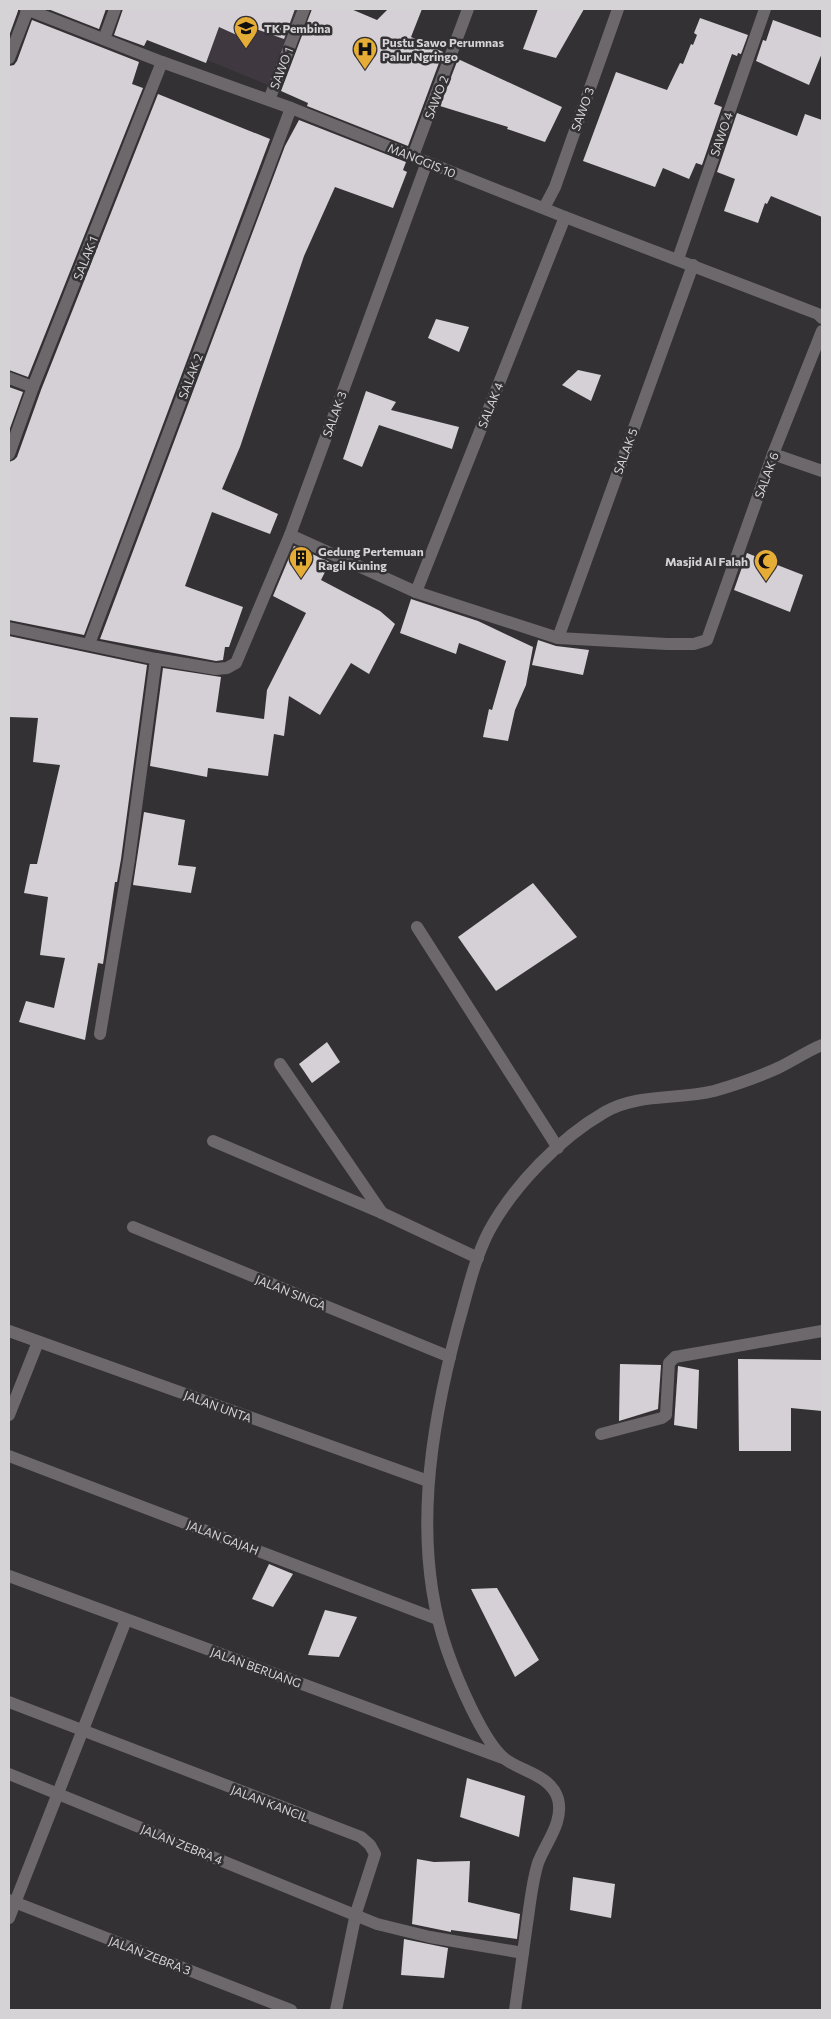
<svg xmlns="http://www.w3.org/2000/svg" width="831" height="2019" viewBox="0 0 831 2019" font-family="Commissioner,sans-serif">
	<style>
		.built { fill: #3f3841 }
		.building { fill: #d4d0d5 }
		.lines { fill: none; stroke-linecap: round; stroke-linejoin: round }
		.minor { stroke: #6c686c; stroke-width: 12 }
		.labels { text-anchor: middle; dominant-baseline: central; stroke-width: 5; stroke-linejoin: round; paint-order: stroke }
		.poi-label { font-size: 12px; font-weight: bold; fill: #d5d3d5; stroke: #343135; text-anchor: start }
		.street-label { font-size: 12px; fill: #d5d3d5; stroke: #343135 }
	</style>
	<rect width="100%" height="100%" fill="#343135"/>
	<path class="built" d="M207,9H297L268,85L207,60L223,15Z"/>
	<g class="building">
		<path d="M9,9H18V11L9,36Z"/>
		<path d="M48,9H106L99,29Z"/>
		<path d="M123,9H295L284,39L256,29L250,41L219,27L206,63L147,40L144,46L114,35Z"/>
		<path d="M312,9H351L377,20L388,9H422L411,37L443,52L408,146L307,106L308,103L281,91Z"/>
		<path d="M538,9H584L556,58L523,49Z"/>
		<path d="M700,18L748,35L741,54L738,53L737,56L732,54L714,104L722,107L702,165L696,163L689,179L663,168L655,187L583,161L616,72L667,90L680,63L683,64L691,44L693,45L697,35L694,33Z"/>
		<path d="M32,20L139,62L132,84L143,88L28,377L9,370V66L14,65L17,61Z"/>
		<path d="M773,20L822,38V53L809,85L756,61L763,40L766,41Z"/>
		<path d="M458,59L562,107L545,142L507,129L508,127L440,106Z"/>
		<path d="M158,94L270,139L84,635L9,620V462L14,460L17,457L41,390Z"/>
		<path d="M737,113L797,136L805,114L822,120V217L771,196L767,204L765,203L758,223L724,211L735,179L717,172Z"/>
		<path d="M299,120L406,162L403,170L407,172L393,208L335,187L304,256L240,447L222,489L278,514L270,534L212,512L185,586L243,607L229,647H225L223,660L216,661L100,639L285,146Z"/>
		<path d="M436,319L469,327L459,352L428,338Z"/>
		<path d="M578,370L601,375L591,401L562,385Z"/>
		<path d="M9,387L23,392L9,431Z"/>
		<path d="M366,391L396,402L391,410L459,427L452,449L379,425L362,467L343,459Z"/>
		<path d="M294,546L330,562L321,580L380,611L395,624L369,674L351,663L320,715L289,696L284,736L274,734L268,776L208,768L207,777L150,766L163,668L221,677L216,712L264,719L267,690L306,613L273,596Z"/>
		<path d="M747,553L803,575L790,612L734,590Z"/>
		<path d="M411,599L478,621L533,647L526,685L515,710L508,741L483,737L489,709L492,710L506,661L459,643L456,654L400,633Z"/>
		<path d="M9,636L147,665L121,859L117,882H115L103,964L98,963L85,1040L19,1022L26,1001L54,1008L65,958L40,955L48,897L24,893L30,864H37L60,765L33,762L38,718L9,717Z"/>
		<path d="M538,640L556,646L589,650L583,675L532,665Z"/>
		<path d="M144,812L185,820L178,865L196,867L191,893L133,885Z"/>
		<path d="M533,883L577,937L496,991L458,937Z"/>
		<path d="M327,1042L340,1062L312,1083L299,1064Z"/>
		<path d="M738,1359L822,1360V1411L791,1408V1451H739Z"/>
		<path d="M620,1364L661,1365L658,1409L619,1421Z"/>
		<path d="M678,1366L699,1370L697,1429L674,1425Z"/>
		<path d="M269,1564L293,1574L273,1607L252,1599Z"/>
		<path d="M497,1588L539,1660L515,1677L471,1589Z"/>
		<path d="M325,1610L357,1617L339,1657L308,1655Z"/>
		<path d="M467,1778L525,1796L519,1837L460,1817Z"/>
		<path d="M417,1859L434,1862L470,1861L468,1902L520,1914L517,1939L451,1930V1932L412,1924Z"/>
		<path d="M573,1877L615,1884L611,1918L570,1910Z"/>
		<path d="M404,1939L448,1948L444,1978L401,1975Z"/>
	</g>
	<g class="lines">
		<g class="minor">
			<path d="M26,9L162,62L291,108L565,217L818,314L822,318"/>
			<path d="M104,39L115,9"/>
			<path d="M9,58L28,9"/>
			<path d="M269,100L304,9"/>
			<path d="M413,156L468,9"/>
			<path d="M544,208L555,187L618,9"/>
			<path d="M678,259L765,9"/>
			<path d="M9,378L33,387"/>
			<path d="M9,454L33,387L162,62"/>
			<path d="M773,454L822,471"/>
			<path d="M290,535L416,592L558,638L667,644H694L707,640L773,454L822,331"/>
			<path d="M416,592L565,217"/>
			<path d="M9,628L156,659L216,669L227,668L236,663L290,535L427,162"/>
			<path d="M558,638L693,265"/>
			<path d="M89,644L291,108"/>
			<path d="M417,927L558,1148"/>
			<path d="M100,1034L129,860L156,659"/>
			<path d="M280,1064L382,1213"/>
			<path d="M213,1141L382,1213L478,1258"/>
			<path d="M133,1227L450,1357"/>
			<path d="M9,1331L428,1481"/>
			<path d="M9,1415L38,1342"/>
			<path d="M601,1434L662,1418L666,1415L669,1363L675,1357L822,1331"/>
			<path d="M9,1456L437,1619"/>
			<path d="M9,1576L503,1758"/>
			<path d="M9,1702L361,1837L370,1845L375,1854L356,1913L336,2010"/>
			<path d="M9,1774L377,1924L430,1937L523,1953"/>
			<path d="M9,1900L291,2010"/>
			<path d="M9,1918L126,1620"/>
			<path d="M515,2010C519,1982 523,1953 527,1924C530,1904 532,1882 538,1863C546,1842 564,1822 558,1799C551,1775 522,1772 505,1759C483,1742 456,1676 447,1650C411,1546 430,1429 458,1325C467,1294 474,1260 489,1231C514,1185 560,1138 605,1112C638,1093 678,1100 714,1091C735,1085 758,1077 778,1068C793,1061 807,1051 822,1045"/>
		</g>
	</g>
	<defs>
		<g id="school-pin" transform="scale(1.25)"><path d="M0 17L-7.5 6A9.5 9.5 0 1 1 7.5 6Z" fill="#e5ad35" stroke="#343135"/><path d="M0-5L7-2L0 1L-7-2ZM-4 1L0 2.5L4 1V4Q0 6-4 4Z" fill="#111"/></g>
		<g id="hospital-pin" transform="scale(1.25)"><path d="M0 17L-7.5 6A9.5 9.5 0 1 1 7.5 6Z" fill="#e5ad35" stroke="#343135"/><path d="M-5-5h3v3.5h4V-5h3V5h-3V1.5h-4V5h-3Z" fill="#111"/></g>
		<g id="building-pin" transform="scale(1.25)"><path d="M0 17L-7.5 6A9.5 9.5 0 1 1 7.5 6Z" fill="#e5ad35" stroke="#343135"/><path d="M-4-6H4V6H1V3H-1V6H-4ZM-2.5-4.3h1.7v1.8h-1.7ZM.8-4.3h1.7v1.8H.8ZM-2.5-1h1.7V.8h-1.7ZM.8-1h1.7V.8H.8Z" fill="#111"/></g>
		<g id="mosque-pin" transform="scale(1.25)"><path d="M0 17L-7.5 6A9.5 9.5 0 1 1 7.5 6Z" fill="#e5ad35" stroke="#343135"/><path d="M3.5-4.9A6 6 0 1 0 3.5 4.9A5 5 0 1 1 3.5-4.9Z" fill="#111"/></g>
	</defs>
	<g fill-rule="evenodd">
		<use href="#school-pin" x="246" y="28"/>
		<use href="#hospital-pin" x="365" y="49"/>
		<use href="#building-pin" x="301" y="558"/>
		<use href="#mosque-pin" x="766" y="561"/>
	</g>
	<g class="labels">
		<g class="poi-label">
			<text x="264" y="28">TK Pembina</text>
			<text x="382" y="42">Pustu Sawo Perumnas<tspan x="382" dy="14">Palur Ngringo</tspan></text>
			<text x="318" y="551">Gedung Pertemuan<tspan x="318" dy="14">Ragil Kuning</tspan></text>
			<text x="748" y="561" text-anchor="end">Masjid Al Falah</text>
		</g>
		<g class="street-label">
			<text transform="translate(281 68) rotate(-69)">SAWO 1</text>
			<text transform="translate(436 97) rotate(-69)">SAWO 2</text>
			<text transform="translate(582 109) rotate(-70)">SAWO 3</text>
			<text transform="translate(721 134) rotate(-71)">SAWO 4</text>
			<text transform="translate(422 160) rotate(22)">MANGGIS 10</text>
			<text transform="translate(85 258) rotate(-68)">SALAK 1</text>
			<text transform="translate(190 376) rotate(-69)">SALAK 2</text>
			<text transform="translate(490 405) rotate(-68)">SALAK 4</text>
			<text transform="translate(334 414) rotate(-70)">SALAK 3</text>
			<text transform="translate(625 451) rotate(-70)">SALAK 5</text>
			<text transform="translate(766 475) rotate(-70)">SALAK 6</text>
			<text transform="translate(291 1292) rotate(22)">JALAN SINGA</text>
			<text transform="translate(218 1406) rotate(20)">JALAN UNTA</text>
			<text transform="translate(223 1537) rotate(21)">JALAN GAJAH</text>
			<text transform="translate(256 1667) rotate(20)">JALAN BERUANG</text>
			<text transform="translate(270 1803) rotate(21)">JALAN KANCIL</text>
			<text transform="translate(182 1844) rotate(22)">JALAN ZEBRA 4</text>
			<text transform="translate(150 1955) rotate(21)">JALAN ZEBRA 3</text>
		</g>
	</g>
	<rect width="831" height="2019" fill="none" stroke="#d5d3d5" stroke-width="20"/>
</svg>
